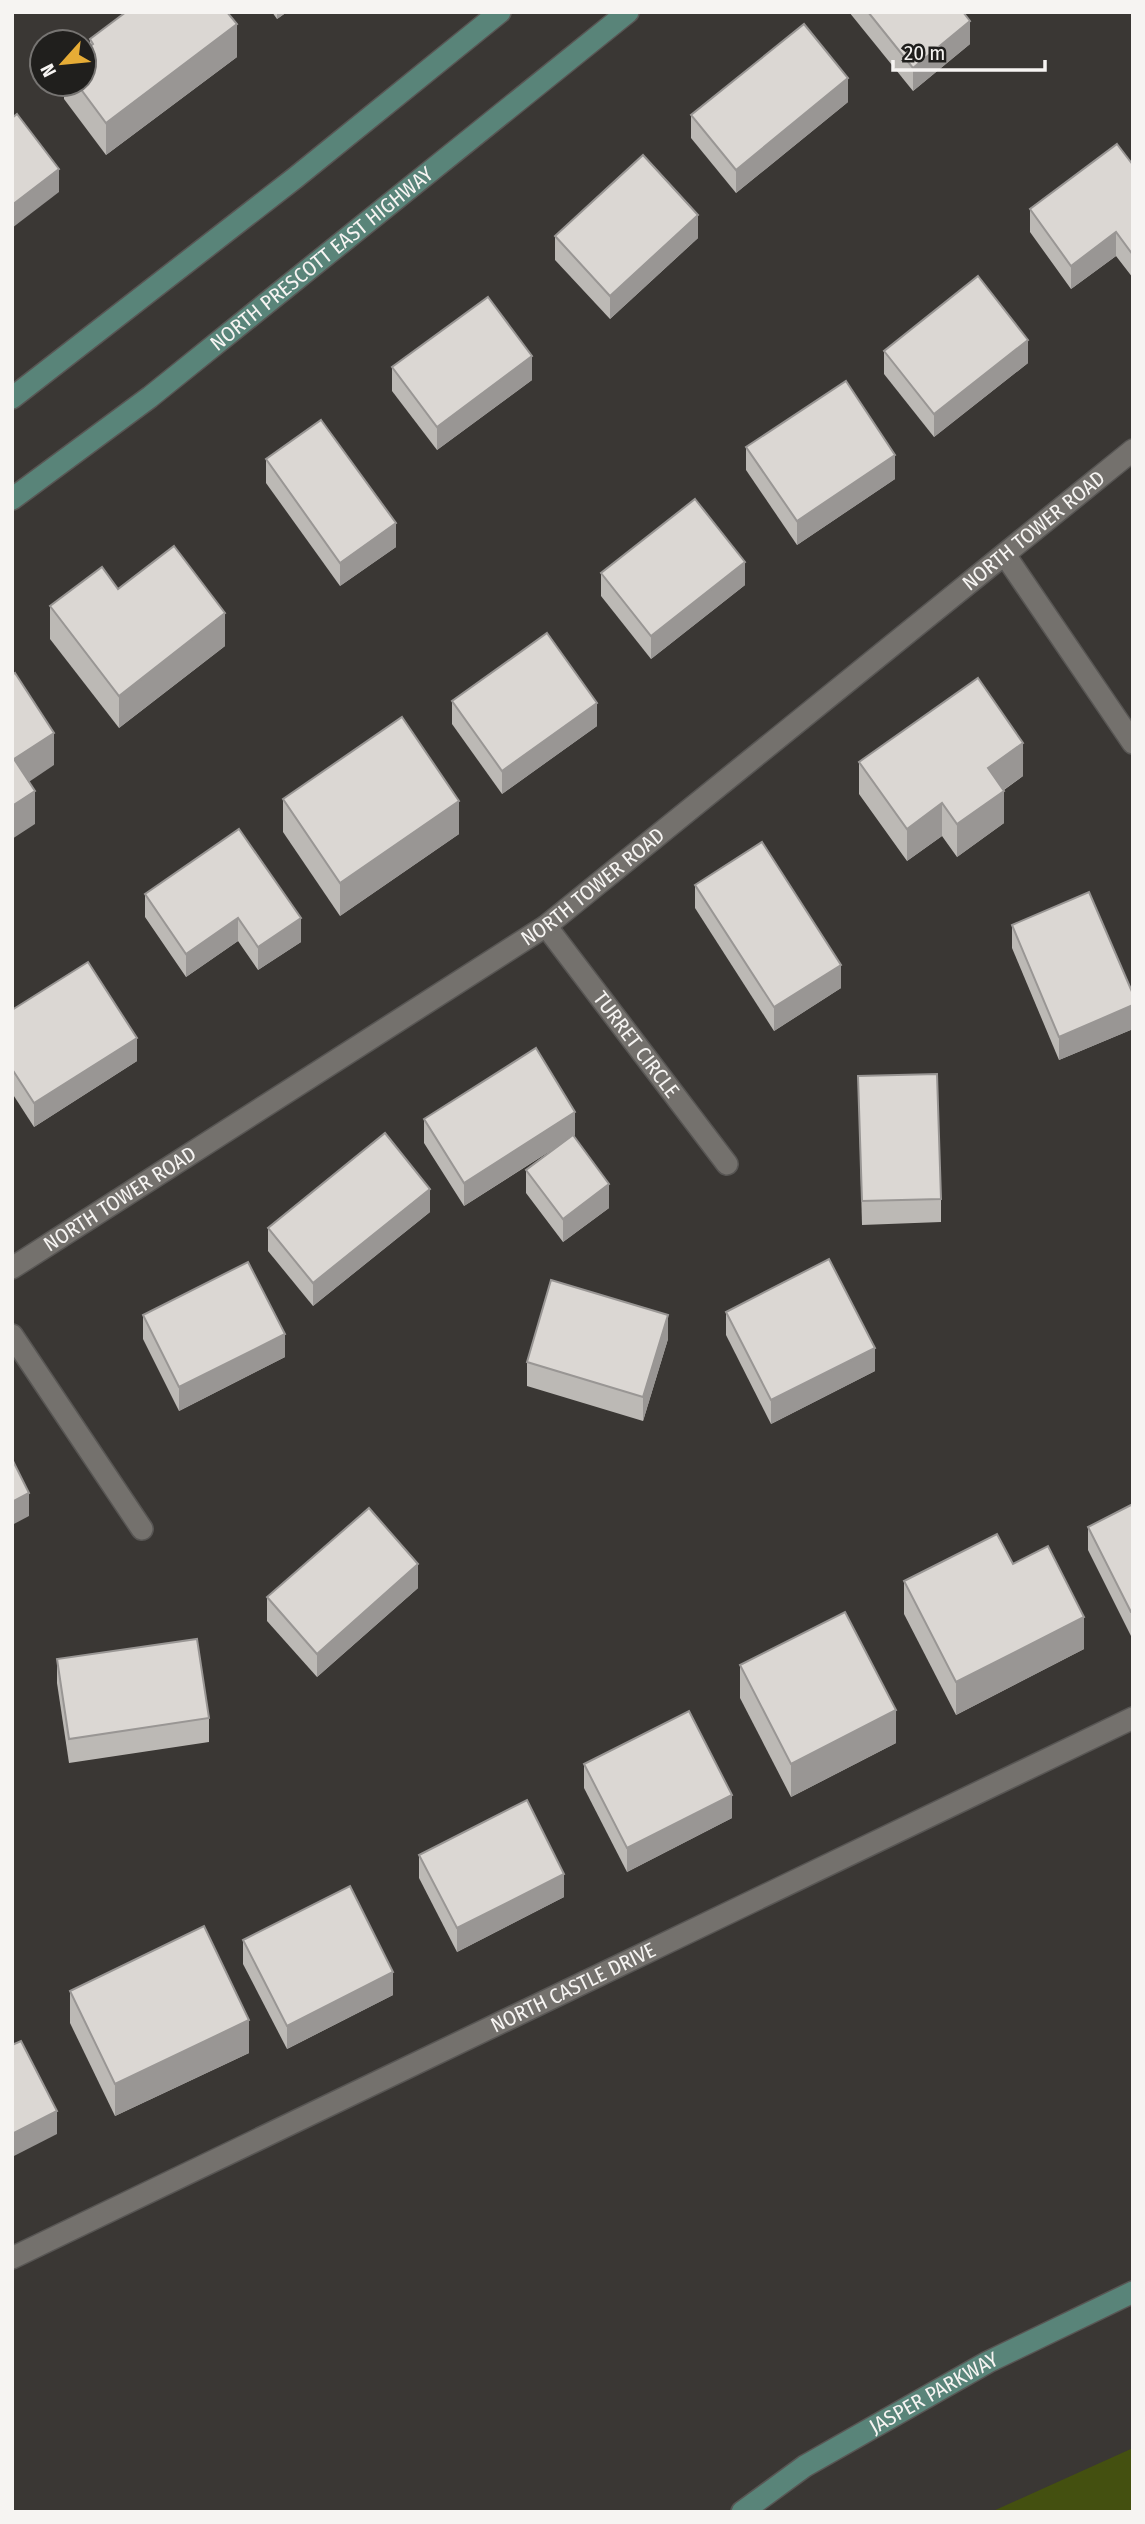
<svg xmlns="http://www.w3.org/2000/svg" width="1145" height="2524" viewBox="0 0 1145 2524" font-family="'Fira Sans Condensed',sans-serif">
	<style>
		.green { fill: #445010 }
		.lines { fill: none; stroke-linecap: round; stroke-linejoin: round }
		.lane-casing { stroke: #585654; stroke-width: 24 }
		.street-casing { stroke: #585654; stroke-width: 24 }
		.secondary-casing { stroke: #585654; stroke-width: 24 }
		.lane { stroke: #74716d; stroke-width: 21 }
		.street { stroke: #74716d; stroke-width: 21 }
		.secondary { stroke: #598479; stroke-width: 21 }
		.wall { fill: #bcb9b5 }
		.shaded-wall { fill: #999694 }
		.building { fill: #dbd7d3; stroke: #999694; stroke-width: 2 }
		.labels { text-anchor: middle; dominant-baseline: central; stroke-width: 7; stroke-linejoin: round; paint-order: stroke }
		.street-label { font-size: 21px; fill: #f6f4f2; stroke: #201f1d }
	</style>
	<rect width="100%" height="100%" fill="#3a3734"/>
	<path class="green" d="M1133,2448V2512H991Z"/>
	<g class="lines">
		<g class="lane-casing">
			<path id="lane" d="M12,1335L142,1529"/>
		</g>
		<g class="street-casing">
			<g id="street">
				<path d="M1005,555L1133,743"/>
				<path id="s1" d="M546,926L727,1164"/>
				<path id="s2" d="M12,1268L546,926L1133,450"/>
				<path id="s3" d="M12,2258L1133,1718"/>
			</g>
		</g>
		<g class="secondary-casing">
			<g id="secondary">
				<path d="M12,398L295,178L500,12"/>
				<path id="s4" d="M12,499L150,397L628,12"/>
				<path id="s5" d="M742,2512L805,2466L988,2362L1133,2292"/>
			</g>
		</g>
		<use href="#lane" class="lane"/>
		<use href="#street" class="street"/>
		<use href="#secondary" class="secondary"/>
	</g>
	<g class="wall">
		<path d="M272,12H287L277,19Z"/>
		<path d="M849,12H963L970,44L913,91Z"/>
		<path d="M90,39L237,57L106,155L64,99V84H84L90,46Z"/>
		<path d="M848,102L736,193L691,138V115Z"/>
		<path d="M1133,165V278L1116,256L1071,289L1030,232V209Z"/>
		<path d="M555,236L698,238L610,319L555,260Z"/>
		<path d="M884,351L1028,363L934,437L884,374Z"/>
		<path d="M392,367L532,380L437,450L392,391Z"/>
		<path d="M746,447L895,479L797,545L746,470Z"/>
		<path d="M266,459L396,547L340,586L266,483Z"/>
		<path d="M601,573L745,585L651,659L601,596Z"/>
		<path d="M118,589L225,646L119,728L50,639V606Z"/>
		<path d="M452,701L597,726L502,794L452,724Z"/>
		<path d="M859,762L1023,776L1004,790V823L957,857L942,836L907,861L859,794Z"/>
		<path d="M283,799L459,834L340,916L283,832Z"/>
		<path d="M239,829L301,942L258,970L238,941L186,977L145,917V894Z"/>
		<path d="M695,885L841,988L774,1031L695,908Z"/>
		<path d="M1012,925L1133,994V1029L1059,1060L1012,948Z"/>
		<path d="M12,1010L137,1061L34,1127L12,1093Z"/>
		<path d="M858,1076L941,1199V1222L862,1225Z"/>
		<path d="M424,1119L575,1135L574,1136L609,1208L563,1242L526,1193V1170L558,1146L464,1206L424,1143Z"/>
		<path d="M430,1212L313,1306L268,1251V1228Z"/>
		<path d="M726,1312L875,1371L771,1424L726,1335Z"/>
		<path d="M143,1315L285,1357L179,1411L143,1339Z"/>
		<path d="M668,1339L643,1421L527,1386V1362Z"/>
		<path d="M1133,1504V1635L1131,1636L1088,1550V1527Z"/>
		<path d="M1013,1564L1084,1649L956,1715L904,1614V1581Z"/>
		<path d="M418,1588L317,1677L267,1621V1597Z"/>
		<path d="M57,1659L209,1718V1742L69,1763L57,1683Z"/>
		<path d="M740,1665L896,1743L791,1797L740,1698Z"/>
		<path d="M584,1764L732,1818L627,1872L584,1788Z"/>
		<path d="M419,1855L564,1897L457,1952L419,1878Z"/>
		<path d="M243,1940L393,1995L287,2049L243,1964Z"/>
		<path d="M70,1991L249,2053L115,2116L70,2023Z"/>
	</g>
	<g class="shaded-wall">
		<path d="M277,12H287L277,19Z"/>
		<path d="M970,21V44L913,91V68Z"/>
		<path d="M237,24V57L106,155V123Z"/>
		<path d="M848,78V102L736,193V170Z"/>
		<path d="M59,169V192L12,228V205Z"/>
		<path d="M698,215V238L610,319V296Z"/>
		<path d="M1116,232V256L1071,289V266Z"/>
		<path d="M1028,340V363L934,437V414Z"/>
		<path d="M532,356V380L437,450V427Z"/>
		<path d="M895,455V479L797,545V521Z"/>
		<path d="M396,523V547L340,586V563Z"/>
		<path d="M745,562V585L651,659V636Z"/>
		<path d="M225,613V646L119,728V696Z"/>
		<path d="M597,703V726L502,794V771Z"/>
		<path d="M54,733V765L14,792V759Z"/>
		<path d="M1023,743V776L988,801V768Z"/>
		<path d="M35,791V824L12,839V806Z"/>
		<path d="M1004,791V823L957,857V824Z"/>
		<path d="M459,801V834L340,916V883Z"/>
		<path d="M942,803V836L907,861V829Z"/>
		<path d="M238,918V941L186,977V954Z"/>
		<path d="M301,918V942L258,970V947Z"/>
		<path d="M841,965V988L774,1031V1007Z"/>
		<path d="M1133,1005V1029L1059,1060V1037Z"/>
		<path d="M137,1038V1061L34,1127V1103Z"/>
		<path d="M575,1112V1135L464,1206V1183Z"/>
		<path d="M609,1184V1208L563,1242V1219Z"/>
		<path d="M430,1189V1212L313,1306V1283Z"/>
		<path d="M668,1315V1339L643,1421V1397Z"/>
		<path d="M285,1334V1357L179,1411V1387Z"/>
		<path d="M875,1348V1371L771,1424V1400Z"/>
		<path d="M29,1493V1516L12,1525V1502Z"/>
		<path d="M418,1564V1588L317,1677V1654Z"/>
		<path d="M1131,1612H1133V1635L1131,1636Z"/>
		<path d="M1084,1617V1649L956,1715V1682Z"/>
		<path d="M896,1710V1743L791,1797V1764Z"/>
		<path d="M732,1795V1818L627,1872V1848Z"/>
		<path d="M564,1874V1897L457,1952V1928Z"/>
		<path d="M393,1972V1995L287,2049V2026Z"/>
		<path d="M249,2020V2053L115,2116V2084Z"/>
		<path d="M57,2111V2134L12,2157V2134Z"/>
	</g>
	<g class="building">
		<path d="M126,12H227L237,24L106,123L77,84H84V51L93,44L90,39Z"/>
		<path d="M868,12H963L970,21L913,68Z"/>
		<path d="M804,24L848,78L736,170L691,115Z"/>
		<path d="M17,114L59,169L12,205V118Z"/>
		<path d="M1117,144L1133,165V255L1116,232L1071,266L1030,209Z"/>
		<path d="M643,155L698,215L610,296L555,236Z"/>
		<path d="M978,276L1028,340L934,414L884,351Z"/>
		<path d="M488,297L532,356L437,427L392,367Z"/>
		<path d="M846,381L895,455L797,521L746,447Z"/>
		<path d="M321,420L396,523L340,563L266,459Z"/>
		<path d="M695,499L745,562L651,636L601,573Z"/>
		<path d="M174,546L225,613L119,696L50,606L102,567L118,589Z"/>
		<path d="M547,633L597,703L502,771L452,701Z"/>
		<path d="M15,673L54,733L14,759L35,791L12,806V675Z"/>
		<path d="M978,678L1023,743L988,768L1004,791L957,824L942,803L907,829L859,762Z"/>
		<path d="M402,717L459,801L340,883L283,799Z"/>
		<path d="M239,829L301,918L258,947L238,918L186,954L145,894Z"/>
		<path d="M762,842L841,965L774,1007L695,885Z"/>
		<path d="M1089,892L1133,994V1005L1059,1037L1012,925Z"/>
		<path d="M88,962L137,1038L34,1103L12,1069V1010Z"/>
		<path d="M536,1048L575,1112L464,1183L424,1119Z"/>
		<path d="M937,1074L941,1199L862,1201L858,1076Z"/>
		<path d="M385,1133L430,1189L313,1283L268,1228Z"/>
		<path d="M573,1135L609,1184L563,1219L526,1170Z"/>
		<path d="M829,1259L875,1348L771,1400L726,1312Z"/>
		<path d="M248,1262L285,1334L179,1387L143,1315Z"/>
		<path d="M551,1280L668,1315L643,1397L527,1362Z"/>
		<path d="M12,1459L29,1493L12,1502Z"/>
		<path d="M1133,1504V1612H1131L1088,1527Z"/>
		<path d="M369,1508L418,1564L317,1654L267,1597Z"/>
		<path d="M997,1534L1013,1564L1048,1546L1084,1617L956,1682L904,1581Z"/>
		<path d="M845,1612L896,1710L791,1764L740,1665Z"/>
		<path d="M197,1639L209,1718L69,1739L57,1659Z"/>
		<path d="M689,1711L732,1795L627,1848L584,1764Z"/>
		<path d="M527,1800L564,1874L457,1928L419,1855Z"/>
		<path d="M350,1886L393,1972L287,2026L243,1940Z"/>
		<path d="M204,1926L249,2020L115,2084L70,1991Z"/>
		<path d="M21,2041L57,2111L12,2134V2045Z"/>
	</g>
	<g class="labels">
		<g class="street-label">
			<text stroke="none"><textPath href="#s4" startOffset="392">NORTH PRESCOTT EAST HIGHWAY</textPath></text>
			<text stroke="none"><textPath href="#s2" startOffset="1262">NORTH TOWER ROAD</textPath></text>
			<text stroke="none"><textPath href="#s2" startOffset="695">NORTH TOWER ROAD</textPath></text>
			<text stroke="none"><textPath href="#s1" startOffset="149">TURRET CIRCLE</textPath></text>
			<text stroke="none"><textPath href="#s2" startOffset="128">NORTH TOWER ROAD</textPath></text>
			<text stroke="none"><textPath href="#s3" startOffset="623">NORTH CASTLE DRIVE</textPath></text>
			<text stroke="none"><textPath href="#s5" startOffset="226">JASPER PARKWAY</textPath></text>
		</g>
	</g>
	<rect width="1145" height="2524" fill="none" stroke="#f6f4f2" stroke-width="28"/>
	<g transform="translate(63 63) rotate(243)"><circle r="33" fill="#201f1d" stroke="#767472" stroke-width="2"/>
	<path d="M0-5L12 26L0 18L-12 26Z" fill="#e6ac36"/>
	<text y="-10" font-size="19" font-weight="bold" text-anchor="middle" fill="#f6f4f2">N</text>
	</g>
	<path d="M893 60v10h152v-10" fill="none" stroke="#f6f4f2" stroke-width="3.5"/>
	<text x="904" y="60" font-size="21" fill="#f6f4f2" stroke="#201f1d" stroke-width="5" paint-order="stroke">20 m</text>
</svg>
